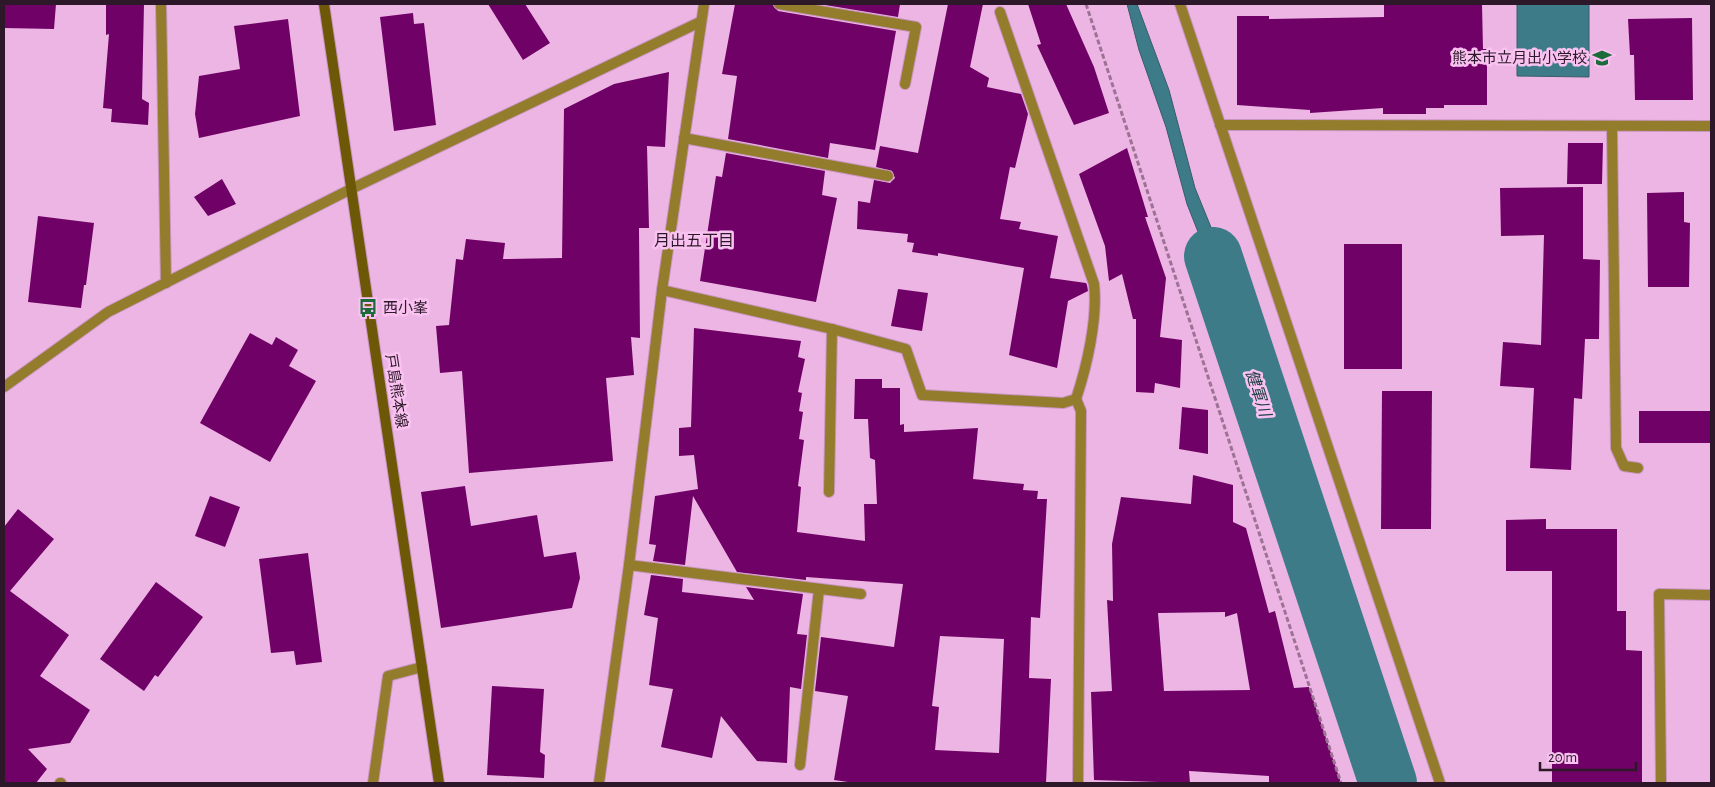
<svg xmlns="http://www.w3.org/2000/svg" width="1715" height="787" viewBox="0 0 1715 787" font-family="'Alegreya Sans','Noto Sans JP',sans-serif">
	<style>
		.water { fill: #3d7b88; stroke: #385d6c }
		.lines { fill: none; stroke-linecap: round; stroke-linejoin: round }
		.river { stroke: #3d7b88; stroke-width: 58 }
		.building { fill: #700267; fill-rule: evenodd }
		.lane-casing { stroke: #c796be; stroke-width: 12 }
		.street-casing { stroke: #c796be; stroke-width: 12 }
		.secondary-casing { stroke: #c796be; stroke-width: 12 }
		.path { stroke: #9c7395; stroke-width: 3; stroke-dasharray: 5 2.5; stroke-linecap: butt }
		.lane { stroke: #937c2b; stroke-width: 10 }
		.street { stroke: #937c2b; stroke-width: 10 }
		.secondary { stroke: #6c5807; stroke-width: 10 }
		.labels { text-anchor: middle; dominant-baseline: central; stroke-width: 5; stroke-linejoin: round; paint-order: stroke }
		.poi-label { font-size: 15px; fill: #2d182a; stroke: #fac2f0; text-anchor: end }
		.street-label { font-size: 15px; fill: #2d182a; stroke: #fac2f0 }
		.neighbourhood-label { font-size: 16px; fill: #2d182a; stroke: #fac2f0 }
		.water-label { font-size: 16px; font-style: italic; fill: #224249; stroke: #fac2f0 }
	</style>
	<rect width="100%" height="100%" fill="#edb5e3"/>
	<g class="water">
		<path d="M1127,4H1137L1169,90L1195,188L1226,264L1241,317L1245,323L1256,325L1258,329L1279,397L1266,404L1187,204L1166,127L1139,50Z"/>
		<path d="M1517,4H1589V77L1517,76Z"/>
	</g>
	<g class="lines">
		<path class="river" d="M1213,256L1388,783"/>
	</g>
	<g class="building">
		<path d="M4,4H56L54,29L4,28Z"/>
		<path d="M106,4H144L142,99L149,103L148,125L111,122L112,109L103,108L109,34L106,35Z"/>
		<path d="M488,4H525L550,43L523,60Z"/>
		<path d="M735,4H772L778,11L896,31L875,150L830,143L828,158L728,139L737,76L722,74Z"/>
		<path d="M819,4H900L898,17Z"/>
		<path d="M948,4H983L970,67L989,78L987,87L1021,94L1028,114L1015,168L1010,167L1000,219L1021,222L1019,229L1058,236L1050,278L1086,283L1087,285L1088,291L1068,301L1057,368L1009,355L1024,268L938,253V256L912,252L914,243L907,242L908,234L857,229L858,201L870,203L874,180L890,183L895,178L892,171L876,167L880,146L918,153Z"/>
		<path d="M1028,4H1066L1094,67L1109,113L1074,125L1037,45L1041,44Z"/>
		<path d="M1384,4H1482L1483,49H1487V105H1444V108H1426V114H1383V108L1310,113V110L1237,105V16H1269V19L1384,17Z"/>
		<path d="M413,13L414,24L424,23L436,125L394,131L380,17Z"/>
		<path d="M1692,18L1693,100H1635L1634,55H1630L1628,19Z"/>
		<path d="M288,19L300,116L199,138L195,114L199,76L240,69L234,26Z"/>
		<path d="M669,72L665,147L647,146L649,228H639L640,338L631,337L634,375L606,378L613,461L469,473L462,371L440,373L436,326L449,325L456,259L463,260L466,239L505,243L503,259L562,258L564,109L614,84Z"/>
		<path d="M1568,143H1603L1602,184H1567Z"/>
		<path d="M1127,148L1148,217H1145L1166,278L1160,337L1182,340L1180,388L1155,383L1154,393L1136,392V319H1133L1122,274L1109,281L1105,246L1079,174Z"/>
		<path d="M726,153L825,171L822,195L837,198L816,302L700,281L716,176L722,177Z"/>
		<path d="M222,179L236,204L208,216L194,197Z"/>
		<path d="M1583,187V259L1600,260L1599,339H1585L1582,399L1574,398L1571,470L1530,468L1534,388L1500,386L1503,342L1541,345L1544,235L1501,236L1500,188Z"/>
		<path d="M1684,192V222L1690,223L1689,287H1648L1647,193Z"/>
		<path d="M38,216L94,223L86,285H84L81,308L28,302Z"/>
		<rect x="1344" y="244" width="58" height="125"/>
		<path d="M898,289L928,293L922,331L891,326Z"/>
		<path d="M694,328L801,341L798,357L805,359L798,392L802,393L799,411L803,412L799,439L804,440L798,486L801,487L797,532L865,541L864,504H877L875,460L870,458L868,419H854L855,379H882V388H900V425L904,424V432L978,428L973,479L1024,484L1023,490L1038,491L1037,499H1047L1040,618L1031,617L1029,678L1051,679L1046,783H855L834,780L848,696L815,691L821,637L894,647L903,584L806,577V580L737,572L693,496L685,565L653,561L656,545L649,544L655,496L698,489L694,455L679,456V428L691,427ZM940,636L1004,639L999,753L935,750L939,707L932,706Z"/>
		<path d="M250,333L272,345L276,337L298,350L289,366L316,381L270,462L200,423Z"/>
		<path d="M1382,391H1432L1431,529H1381Z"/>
		<path d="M1182,407L1208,410V454L1179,449Z"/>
		<rect x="1639" y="411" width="72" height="32"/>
		<path d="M1193,475L1233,485V522L1246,528L1269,613L1275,611L1294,688L1309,687L1341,783H1269V776L1189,771L1190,783L1094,780L1091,692L1112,691L1107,600L1113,601L1112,544L1121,497L1191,504ZM1225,612V617L1237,613L1250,690L1164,691L1158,613Z"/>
		<path d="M465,486L471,526L537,515L544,557L576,552L580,578L572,608L441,628L421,492Z"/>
		<path d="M210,496L240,507L225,547L195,536Z"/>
		<path d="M18,509L54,539L10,591L69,635L40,676L90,710L70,743L28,749L47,769L36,783H4V527Z"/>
		<path d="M1546,519V529H1617V611H1626V650L1642,651V783H1552V571H1506V520Z"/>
		<path d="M308,553L322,662L296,665L294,651L271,653L259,559Z"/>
		<path d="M651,575L683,579L682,592L754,600L746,587L803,594L797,634L807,635L801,689L790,687L787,763L757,761L721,716L712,758L661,747L673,689L649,685L658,618L644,615Z"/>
		<path d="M156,582L203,617L158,677L155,675L144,691L100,659Z"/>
		<path d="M492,686L544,689L540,752L545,755L544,778L487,775Z"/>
	</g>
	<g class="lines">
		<g class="lane-casing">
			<g id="lane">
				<path d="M1612,126L1616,448L1624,466L1638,468"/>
				<path d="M1661,783L1659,594L1711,595"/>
			</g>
		</g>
		<g class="street-casing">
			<g id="street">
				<path d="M161,4L166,283"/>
				<path d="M779,4L916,27L905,84"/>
				<path d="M1180,4L1440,783"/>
				<path d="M1220,125L1711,126"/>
				<path d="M684,138L888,176"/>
				<path d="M662,290L832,329L906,349L922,395L1063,403L1076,399C1087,366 1098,318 1094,284L1000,12"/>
				<path d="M4,387L108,312L351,189L700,22"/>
				<path d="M1076,399L1081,411L1078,783"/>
				<path d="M829,492L832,329"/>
				<path d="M629,565L861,594"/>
				<path d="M800,765L819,589"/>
				<path d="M60,783H61"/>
				<path d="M373,783L388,676L422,667"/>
				<path d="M599,783L629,565L662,290L704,4"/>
			</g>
		</g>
		<g class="secondary-casing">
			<path id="secondary" d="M324,4L439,783"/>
		</g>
		<path class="path" d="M1086,4L1341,783"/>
		<use href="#lane" class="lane"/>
		<use href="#street" class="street"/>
		<use href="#secondary" class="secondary"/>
	</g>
	<defs>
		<g id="school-bare" transform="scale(1.5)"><path d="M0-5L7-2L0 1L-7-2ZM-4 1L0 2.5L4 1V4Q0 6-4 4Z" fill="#1b6b3b" stroke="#fac2f0" stroke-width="2.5" paint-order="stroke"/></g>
		<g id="bus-bare" transform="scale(1.5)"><path d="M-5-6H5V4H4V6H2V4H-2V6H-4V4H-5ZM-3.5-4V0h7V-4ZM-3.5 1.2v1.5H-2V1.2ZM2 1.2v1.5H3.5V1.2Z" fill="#1b6b3b" stroke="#fac2f0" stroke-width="2.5" paint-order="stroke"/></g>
	</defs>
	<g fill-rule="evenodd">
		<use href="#school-bare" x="1602" y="58"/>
		<use href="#bus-bare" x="368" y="308"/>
	</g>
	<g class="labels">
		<g class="poi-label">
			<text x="1587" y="58">熊本市立月出小学校</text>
			<text x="383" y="308" text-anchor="start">西小峯</text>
		</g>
		<g class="street-label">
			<text transform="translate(396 391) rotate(81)">戸島熊本線</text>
		</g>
		<g class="neighbourhood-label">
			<text x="694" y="241">月出五丁目</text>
		</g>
		<g class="water-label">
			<text transform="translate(1258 393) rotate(72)">健軍川</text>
		</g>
	</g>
	<rect width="1715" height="787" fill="none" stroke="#2d182a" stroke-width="10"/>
	<path d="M1540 762v8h96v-8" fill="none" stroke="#2d182a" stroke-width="2.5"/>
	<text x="1548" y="762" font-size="15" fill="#2d182a" stroke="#fac2f0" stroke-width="4" paint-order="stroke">20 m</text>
</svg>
